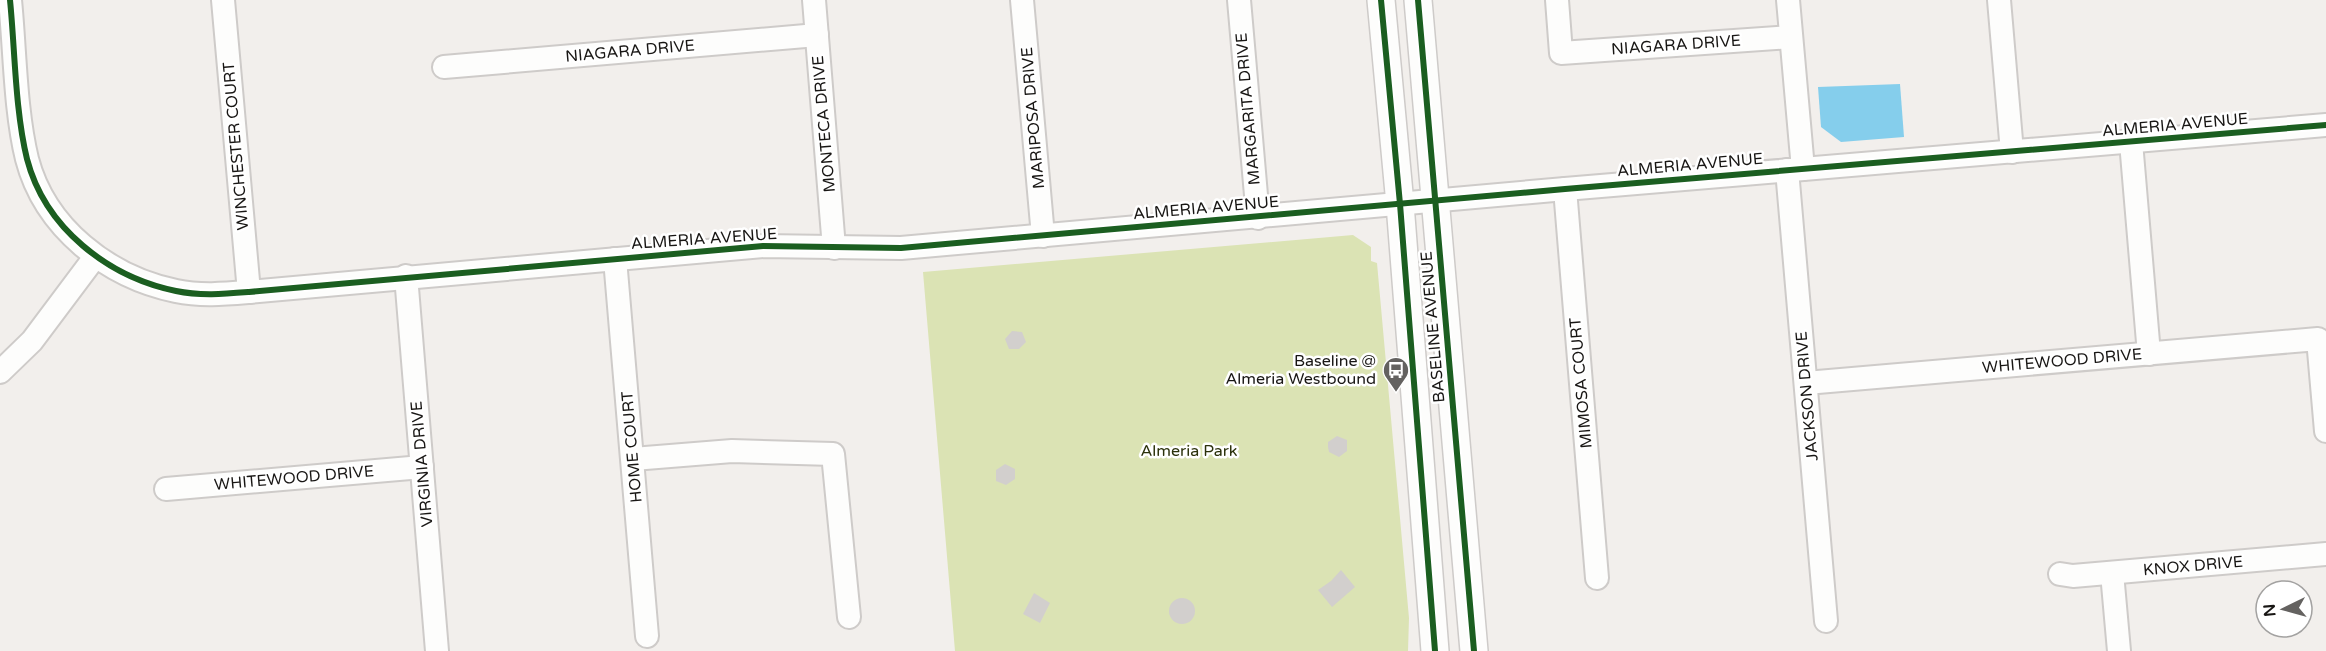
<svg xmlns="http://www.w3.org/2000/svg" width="2326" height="651" viewBox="0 0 2326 651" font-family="'Varela Round',sans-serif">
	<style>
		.green { fill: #dbe3b4 }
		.water { fill: #85ceec }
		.building { fill: #d2cfcd }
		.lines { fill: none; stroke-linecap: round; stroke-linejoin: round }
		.minor-casing { stroke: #cecbc9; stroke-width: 26 }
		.major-casing { stroke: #cecbc9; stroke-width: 30 }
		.minor { stroke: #fdfdfc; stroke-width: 22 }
		.major { stroke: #fdfdfc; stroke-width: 27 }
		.cycleway-casing { stroke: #fff; stroke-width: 10 }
		.cycleway { stroke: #1b5e20; stroke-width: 6 }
		.labels { text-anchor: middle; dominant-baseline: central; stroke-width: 5; stroke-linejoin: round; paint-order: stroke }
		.street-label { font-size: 16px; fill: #181614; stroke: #fff }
		.poi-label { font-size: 16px; fill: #181614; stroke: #fff; text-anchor: end }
		.park-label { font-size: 16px; fill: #2b310b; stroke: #fff }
	</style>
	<rect width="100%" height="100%" fill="#f2efec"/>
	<path class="green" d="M1353,235L1371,247V261L1377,263L1409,618L1408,651H955L923,272Z"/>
	<path class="water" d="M1900,84L1904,137L1841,142L1821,127L1818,87Z"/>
	<g class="building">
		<path d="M1012,331L1022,332L1026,342L1019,349H1009L1005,339Z"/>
		<path d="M1337,436L1347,440V451L1339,457L1329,452L1328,447V442Z"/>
		<path d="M1005,464L1015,469V479L1006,485L996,481V470Z"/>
		<path d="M1341,570L1355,587L1332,607L1318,590L1331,581Z"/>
		<path d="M1034,593L1050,603L1040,623L1023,614Z"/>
		<circle cx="1182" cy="611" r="13"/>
	</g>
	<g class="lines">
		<g class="minor-casing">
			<g id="minor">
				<path d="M10,0C15,50 15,110 27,159C45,228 108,277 176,291C200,296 224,294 249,292L763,246L901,248L1565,189L2326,125"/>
				<path d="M223,0L249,292"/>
				<path d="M814,0L834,248"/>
				<path d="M1022,0L1043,236"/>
				<path d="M1239,0L1258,218"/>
				<path d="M1557,0L1561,53L1791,37"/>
				<path d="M1788,0L1803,169"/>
				<path d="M1999,0L2012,152"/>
				<path d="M444,67L817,35"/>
				<path d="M2131,142L2149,354"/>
				<path d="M1787,170L1826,621"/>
				<path d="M1565,189L1597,578"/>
				<path d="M615,259L647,636"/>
				<path d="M406,276L437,651"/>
				<path d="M0,372L32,341L95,257"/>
				<path d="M1806,383L2318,339L2326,431"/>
				<path d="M633,459L732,451L833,454L849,617"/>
				<path d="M166,489L422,467"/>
				<path d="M2112,573L2119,651"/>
				<path d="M2060,574L2073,576L2326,554"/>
			</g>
		</g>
		<g class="major-casing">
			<g id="major">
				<path d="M1381,0L1400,204L1435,651"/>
				<path d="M1418,0L1474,651"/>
			</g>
		</g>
		<use href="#minor" class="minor"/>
		<use href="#major" class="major"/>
		<g class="cycleway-casing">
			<g id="cycleway">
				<path d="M10,0C15,50 15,110 27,159C45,228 108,277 176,291C200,296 224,294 249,292L763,246L901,248L1565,189L2326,125"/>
				<path d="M1381,0L1400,204L1435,651"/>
				<path d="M1418,0L1474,651"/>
			</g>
		</g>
		<use href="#cycleway" class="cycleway"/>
	</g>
	<defs>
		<g id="bus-pin" transform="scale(1.35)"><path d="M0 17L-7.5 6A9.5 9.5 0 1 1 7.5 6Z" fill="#646260" stroke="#fff"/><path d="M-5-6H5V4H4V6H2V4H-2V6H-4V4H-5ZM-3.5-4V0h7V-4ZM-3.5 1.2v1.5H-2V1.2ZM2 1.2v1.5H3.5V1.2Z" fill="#fff"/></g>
	</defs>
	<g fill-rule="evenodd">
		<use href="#bus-pin" x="1396" y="370"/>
	</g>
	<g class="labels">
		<g class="street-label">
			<text transform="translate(1676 45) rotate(-4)">NIAGARA DRIVE</text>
			<text transform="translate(630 51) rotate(-5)">NIAGARA DRIVE</text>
			<text transform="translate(1248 109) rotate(-95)">MARGARITA DRIVE</text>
			<text transform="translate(1033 118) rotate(-95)">MARIPOSA DRIVE</text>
			<text transform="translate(824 124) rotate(-95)">MONTECA DRIVE</text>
			<text transform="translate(2175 125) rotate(-5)">ALMERIA AVENUE</text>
			<text transform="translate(236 146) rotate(-95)">WINCHESTER COURT</text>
			<text transform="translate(1690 165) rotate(-5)">ALMERIA AVENUE</text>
			<text transform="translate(1206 208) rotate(-5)">ALMERIA AVENUE</text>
			<text transform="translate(704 239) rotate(-4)">ALMERIA AVENUE</text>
			<text transform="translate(1433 327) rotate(-95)">BASELINE AVENUE</text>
			<text transform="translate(2062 361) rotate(-5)">WHITEWOOD DRIVE</text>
			<text transform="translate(1581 383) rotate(-95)">MIMOSA COURT</text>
			<text transform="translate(1807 396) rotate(-95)">JACKSON DRIVE</text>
			<text transform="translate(632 447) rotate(-95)">HOME COURT</text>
			<text transform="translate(422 464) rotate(-95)">VIRGINIA DRIVE</text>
			<text transform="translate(294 478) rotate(-5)">WHITEWOOD DRIVE</text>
			<text transform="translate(2193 566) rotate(-5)">KNOX DRIVE</text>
		</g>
		<g class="poi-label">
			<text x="1376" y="361">Baseline @<tspan x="1376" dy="18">Almeria Westbound</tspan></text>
		</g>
		<g class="park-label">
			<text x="1189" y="451">Almeria Park</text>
		</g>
	</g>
	<g transform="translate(2284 609) rotate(265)"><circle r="28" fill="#ffffff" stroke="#a3a2a1" stroke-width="1.5"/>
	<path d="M0-4.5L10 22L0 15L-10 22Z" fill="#646260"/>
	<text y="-9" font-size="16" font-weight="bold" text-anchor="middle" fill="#181614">N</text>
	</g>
</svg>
